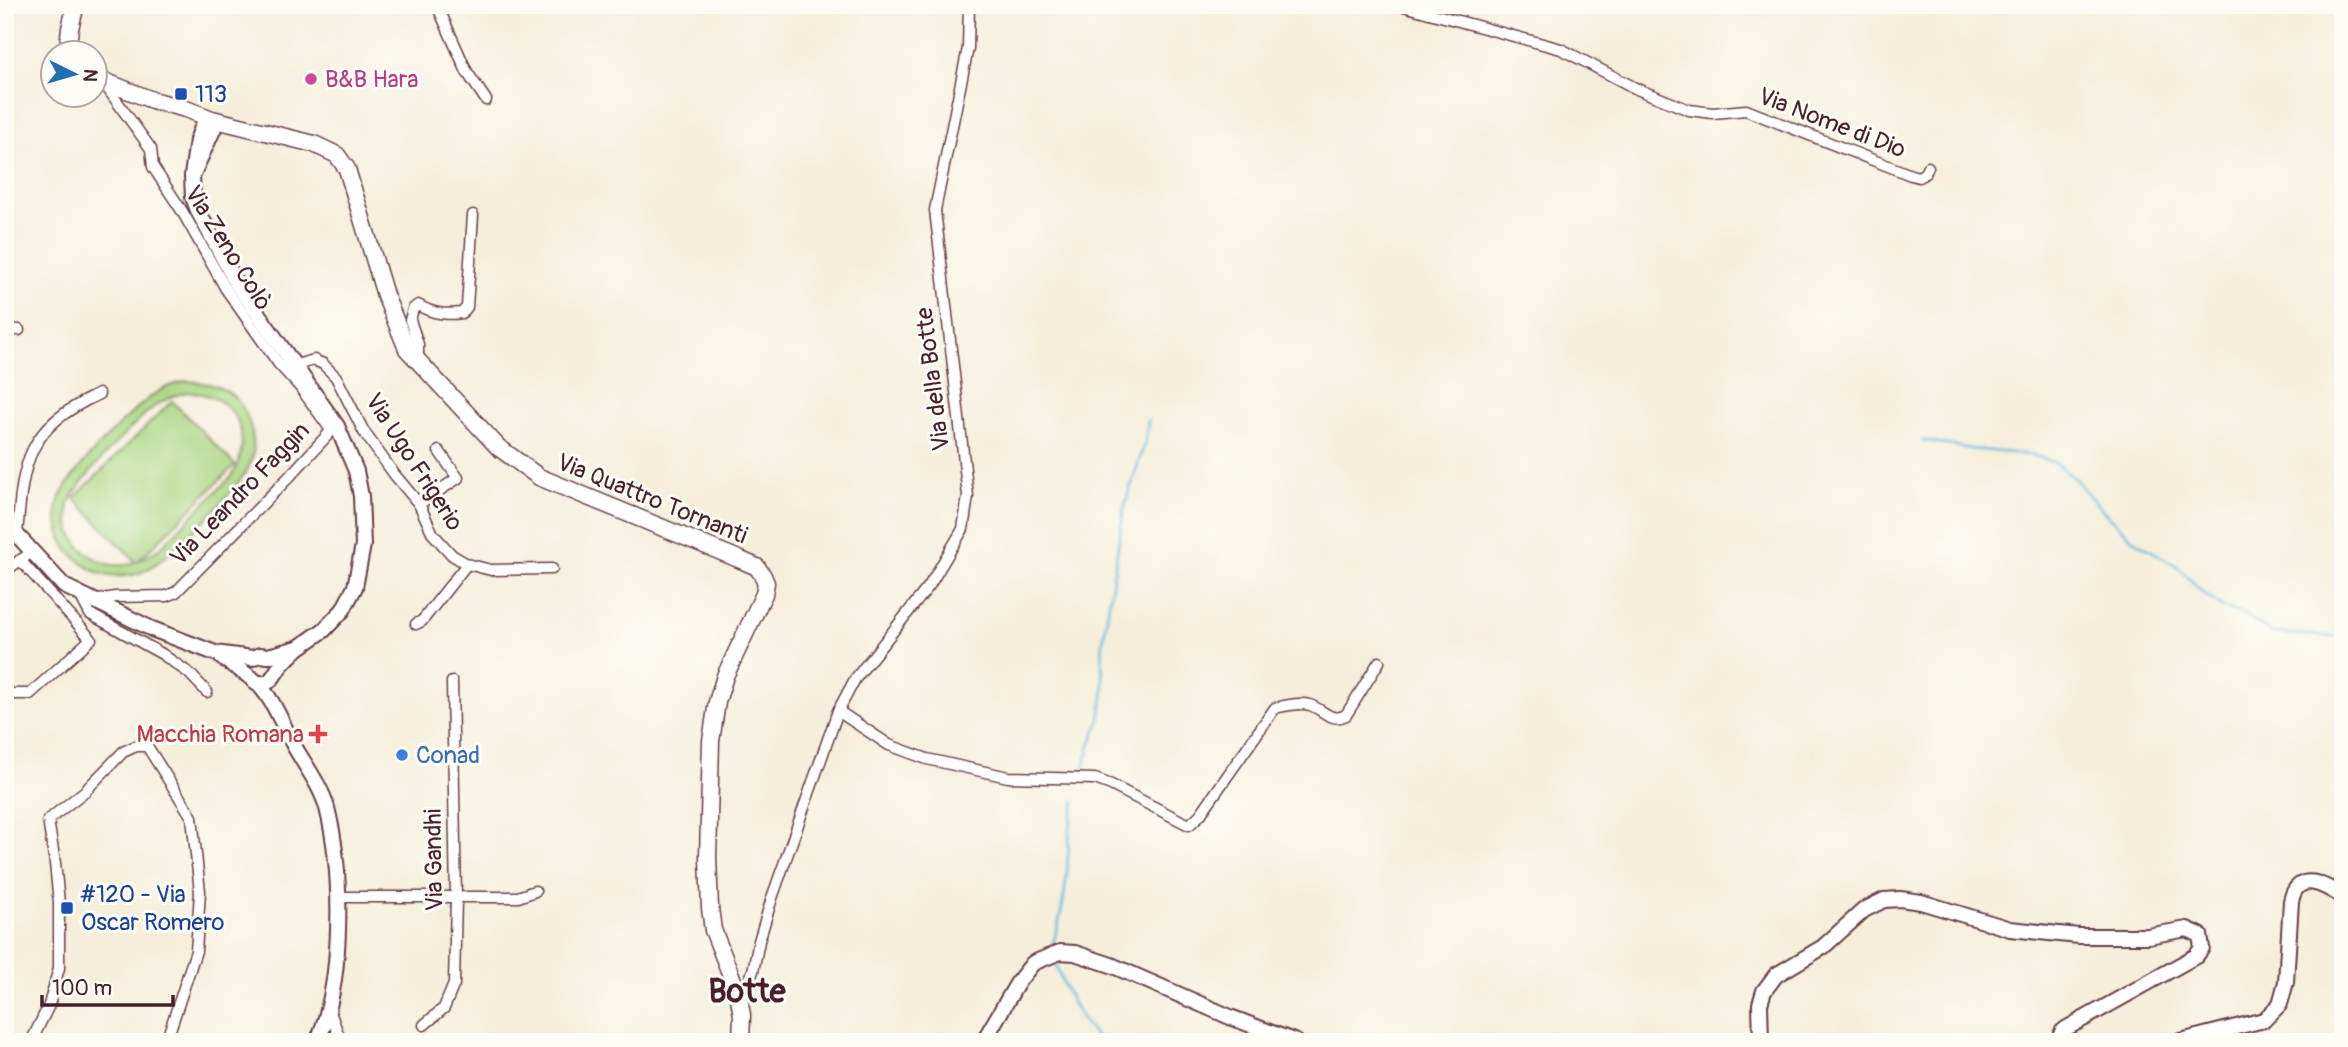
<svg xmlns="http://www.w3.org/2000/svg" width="2348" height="1047" viewBox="0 0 2348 1047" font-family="Pangolin,sans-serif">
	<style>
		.green { fill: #a9d581; stroke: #7a7a56; stroke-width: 2; fill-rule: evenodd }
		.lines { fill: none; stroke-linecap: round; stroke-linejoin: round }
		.stream { stroke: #65bae2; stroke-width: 2.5 }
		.minor-casing { stroke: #643e45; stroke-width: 13 }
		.secondary-casing { stroke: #643e45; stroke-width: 18 }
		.primary-casing { stroke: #643e45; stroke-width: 19 }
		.minor { stroke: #fff; stroke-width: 10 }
		.secondary { stroke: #fff; stroke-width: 14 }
		.primary { stroke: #fff; stroke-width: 16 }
		.hotel-dot { fill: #d1479c; stroke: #fdfcf7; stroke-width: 2.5 }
		.transit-dot { fill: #1a4fb4; stroke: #fdfcf7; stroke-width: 2.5 }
		.health-dot { fill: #e0444e; stroke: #fdfcf7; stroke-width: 2.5 }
		.shop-dot { fill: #3f7fe0; stroke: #fdfcf7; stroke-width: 2.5 }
		.labels { text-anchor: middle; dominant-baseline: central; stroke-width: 6; stroke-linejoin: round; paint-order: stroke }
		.hotel-label { font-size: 24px; fill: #b23c85; stroke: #fdfcf7; text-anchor: start }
		.transit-label { font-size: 24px; fill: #164399; stroke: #fdfcf7; text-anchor: start }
		.street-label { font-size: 24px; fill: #4a1f2b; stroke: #fdfcf7 }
		.health-label { font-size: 24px; fill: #be3a42; stroke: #fdfcf7; text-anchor: end }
		.shop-label { font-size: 24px; fill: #366cbe; stroke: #fdfcf7; text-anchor: start }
		.district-label { font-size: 32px; font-weight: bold; fill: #4a1f2b; stroke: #fdfcf7 }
	</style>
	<rect width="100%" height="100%" fill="#fdfcf7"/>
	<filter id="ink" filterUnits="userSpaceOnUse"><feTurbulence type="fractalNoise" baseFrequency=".0143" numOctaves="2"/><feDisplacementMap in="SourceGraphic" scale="14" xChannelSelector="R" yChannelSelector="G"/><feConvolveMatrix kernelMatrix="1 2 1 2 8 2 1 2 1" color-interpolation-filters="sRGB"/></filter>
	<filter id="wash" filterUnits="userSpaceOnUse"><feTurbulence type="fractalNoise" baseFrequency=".00686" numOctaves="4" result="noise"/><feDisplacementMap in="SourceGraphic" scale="28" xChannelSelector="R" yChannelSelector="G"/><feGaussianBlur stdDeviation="1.57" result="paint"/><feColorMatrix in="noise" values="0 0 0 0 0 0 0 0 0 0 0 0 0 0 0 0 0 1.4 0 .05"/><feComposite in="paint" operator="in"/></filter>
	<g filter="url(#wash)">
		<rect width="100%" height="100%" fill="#f5eeda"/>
		<path class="green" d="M187,381C201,382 216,384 228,392C247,404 257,438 252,459C246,483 170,558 146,570C135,576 122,577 110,576C95,574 85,565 74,556C59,545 53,514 60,497C72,470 140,399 167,387C173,384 181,383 187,381ZM188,392C236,394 255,435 232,476L159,549L137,562L235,465L172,401L74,498L136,562C119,568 106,566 91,556C73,544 66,527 69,505C72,486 140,416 158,404C168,398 177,394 188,392Z"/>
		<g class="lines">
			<g class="stream">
				<path d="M1922,440L1971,449L2032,455L2055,463L2075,479L2099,507L2135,541L2177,566L2203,593L2222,607L2246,615L2272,633L2343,637"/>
				<path d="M1082,775L1090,745L1100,720L1104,689L1102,665L1103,642L1124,508L1146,439L1148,420"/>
				<path d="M1053,943C1060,921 1065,896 1067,873C1069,848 1068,827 1075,802"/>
				<path d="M1055,962C1064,989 1080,1022 1101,1042"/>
			</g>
		</g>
	</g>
	<g filter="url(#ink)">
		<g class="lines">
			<g class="minor-casing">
				<g id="minor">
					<path d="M437,5L467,72L486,100"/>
					<path d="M1400,5L1561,49L1637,89L1689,110L1713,113L1746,110L1911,175L1919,177L1925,173L1928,167"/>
					<path d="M103,82L151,149L153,167L182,211L226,289L278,363L300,387L331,430"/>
					<path d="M5,329L19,330"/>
					<path d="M418,360V344L410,320L413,309L418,305C433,314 445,315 462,313L467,307L473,215"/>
					<path d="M296,365L314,360L323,364L336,377L364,432L394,474L419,504L433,534L452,555L467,564L491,570L552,569"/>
					<path d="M419,504L458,478L439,451"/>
					<path d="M17,535C23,461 26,428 99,394"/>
					<path d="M5,571L32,552"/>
					<path d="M80,595L90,614L162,654L189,673L207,692"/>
					<path d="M94,601L115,597L167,596L176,592L289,477L334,428"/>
					<path d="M416,624L422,621L467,564"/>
					<path d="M5,694H30L91,639L20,560"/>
					<path d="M838,711L889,745L927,759L1008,777L1095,779L1111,785L1189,825L1200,815L1275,708C1285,706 1299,702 1310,705C1324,710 1331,723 1346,715L1379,662"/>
					<path d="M337,897H518L535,891"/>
					<path d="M738,993L748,984L753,971L759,941L772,898L838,711L855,679L929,586L963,529L968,496L935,210L968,48L969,5"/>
					<path d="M329,1009L341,1042"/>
					<path d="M424,1025L444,1008L454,984L456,898L452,682"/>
					<path d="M31,1042L49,1005L59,968V903L55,863L48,820L85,791L123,752L136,746H147L192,817L200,892L196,951L166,1042"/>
				</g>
			</g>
			<g class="secondary-casing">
				<g id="secondary">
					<path d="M5,522L64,586L152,629L215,653L252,658L260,655L268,656L298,648L324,630L343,610L355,587L363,545L361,496L356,471L337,426L237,284L199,213L193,197L192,176L197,140L203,125L212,119L214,128L192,176"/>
					<path d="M222,658C234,666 246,673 256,682C273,698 281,722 292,742C303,763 321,785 327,808C343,870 344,984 317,1042"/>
					<path d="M256,683C271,685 272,678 279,668C284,661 291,655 297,649"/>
					<path d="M983,1042L1018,982L1033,963L1060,952L1075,953L1111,965L1230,1017L1296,1042"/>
					<path d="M1761,1042L1760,1004L1764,991L1776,975L1823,947L1864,910L1884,900L1900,899L1921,902L2010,929L2079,936H2148L2187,929L2200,935L2202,948L2196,956L2067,1028L2062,1032L2058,1042"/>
					<path d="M2177,1042L2264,1020L2280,1004L2286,982L2291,901C2298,869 2325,885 2343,897"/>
				</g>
			</g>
			<g class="primary-casing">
				<g id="primary">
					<path d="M70,52C66,38 72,20 76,5"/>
					<path d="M94,77L152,100L186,109L212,119L314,144L337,155L347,169L385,295L407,349L498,447L539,477L741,560L757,567L763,576L766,583L764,594L725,676L717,702L711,741L708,858L710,908L713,930L738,993L742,1015L741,1042"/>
				</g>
			</g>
			<use href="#minor" class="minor"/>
			<use href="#secondary" class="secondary"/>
			<use href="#primary" class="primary"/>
		</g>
	</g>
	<circle class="hotel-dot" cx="311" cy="79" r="7"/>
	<g class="transit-dot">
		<rect x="174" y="87" width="14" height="14" rx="3.5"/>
		<rect x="60" y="901" width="14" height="14" rx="3.5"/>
	</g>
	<path class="health-dot" d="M314.5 723.5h7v7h7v7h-7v7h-7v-7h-7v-7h7z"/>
	<circle class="shop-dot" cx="402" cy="755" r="7"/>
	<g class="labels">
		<g class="hotel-label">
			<text x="325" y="79">B&amp;B Hara</text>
		</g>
		<g class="transit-label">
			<text x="195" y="94">113</text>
			<text x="81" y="894">#120 - Via<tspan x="81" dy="28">Oscar Romero</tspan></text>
		</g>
		<g class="street-label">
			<text transform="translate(1832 123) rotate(21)">Via Nome di Dio</text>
			<text transform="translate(228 248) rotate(58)">Via Zeno Colò</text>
			<text transform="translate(933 379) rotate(-97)">Via della Botte</text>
			<text transform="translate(414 462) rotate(57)">Via Ugo Frigerio</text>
			<text transform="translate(240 494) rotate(-46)">Via Leandro Faggin</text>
			<text transform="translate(652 499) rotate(22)">Via Quattro Tornanti</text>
			<text transform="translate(434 860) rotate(-91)">Via Gandhi</text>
		</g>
		<g class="health-label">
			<text x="304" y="734">Macchia Romana</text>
		</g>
		<g class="shop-label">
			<text x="416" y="755">Conad</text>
		</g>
		<g class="district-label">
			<text x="747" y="992">Botte</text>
		</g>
	</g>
	<rect width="2348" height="1047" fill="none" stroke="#fdfcf7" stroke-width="28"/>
	<g transform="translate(74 74) rotate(95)"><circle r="33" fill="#fdfcf7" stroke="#b5a4a5" stroke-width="2"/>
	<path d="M0-5L12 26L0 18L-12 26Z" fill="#1f6fb2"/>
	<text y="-10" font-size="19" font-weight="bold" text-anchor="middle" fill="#4a1f2b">N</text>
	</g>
	<path d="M42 995v10h131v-10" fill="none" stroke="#4a1f2b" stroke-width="3.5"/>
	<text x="52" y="995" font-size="21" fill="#4a1f2b" stroke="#fdfcf7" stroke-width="5" paint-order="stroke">100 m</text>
</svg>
